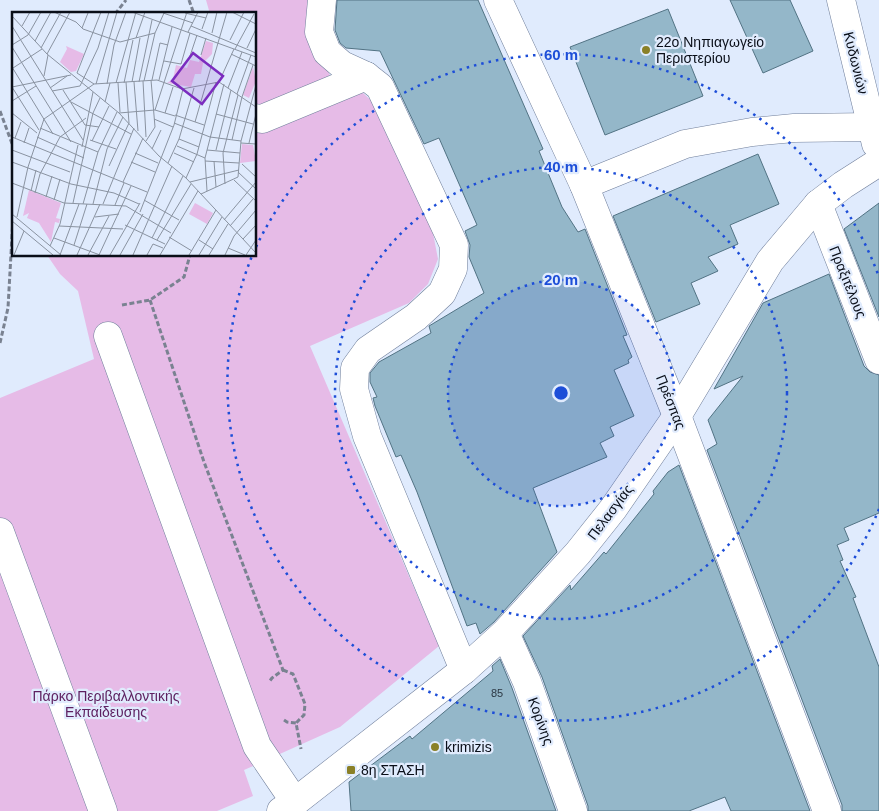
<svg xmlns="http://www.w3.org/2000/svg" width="879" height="811" viewBox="0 0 879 811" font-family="Arial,sans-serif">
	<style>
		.green { fill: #e6bbe7 }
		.building { fill: #94b7c9; stroke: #527384 }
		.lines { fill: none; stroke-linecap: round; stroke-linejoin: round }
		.minor-casing { stroke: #707f9b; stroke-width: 29 }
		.path { stroke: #7a8291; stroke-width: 3; stroke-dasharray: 5 2.5; stroke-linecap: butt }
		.minor { stroke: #fff; stroke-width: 28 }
		.ring { fill: none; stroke: #1d4ed8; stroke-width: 2.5; stroke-dasharray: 2.5 5 }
		.poi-dot { fill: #8a8027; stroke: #e0ebfd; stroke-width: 2 }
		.labels { text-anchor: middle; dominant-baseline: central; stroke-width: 4.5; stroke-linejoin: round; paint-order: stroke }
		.number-label { font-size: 11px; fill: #2c3844 }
		.poi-label { font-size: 14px; fill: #090e18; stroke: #e0ebfd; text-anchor: start }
		.street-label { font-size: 14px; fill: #090e18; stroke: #e0ebfd }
		.park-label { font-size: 14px; fill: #5e2161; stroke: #e0ebfd }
		.inset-road { fill: none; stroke: #8a93a1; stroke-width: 1 }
		.view { fill: #7b2cbf; fill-opacity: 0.15; stroke: #7b2cbf; stroke-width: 2.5 }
		.inset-edge { fill: none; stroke: #090e18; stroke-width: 2.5 }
		.centre { fill: #1d4ed8; stroke: #e0ebfd; stroke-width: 2.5 }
		.ring-label { font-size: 15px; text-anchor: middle; font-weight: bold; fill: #1d4ed8; stroke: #e0ebfd; stroke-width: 4.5; stroke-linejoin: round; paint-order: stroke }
	</style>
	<rect width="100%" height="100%" fill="#e0ebfd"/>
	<path class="green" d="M206,0H316L312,34L340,99L354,94L363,93L375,104L432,228L438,259L428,284L409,303L310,346L439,646L340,727L244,770L253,796L217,811H0V398L94,359L78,291L60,274L47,255H255V14H210Z"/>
	<g class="building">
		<path d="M337,0H478L543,149L539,151L562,207L578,232L585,229L627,335L623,336L632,357L628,360L629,363L614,370L634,416L610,427L614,436L600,443L607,457L533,488L557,552L494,622L480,634L476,623L467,626L417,492L401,455L396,457L375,406L373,398L377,397L370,382V373L379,362L431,333L429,326L484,293L469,257L470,245L465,231L477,225L439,138L424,144L380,51L346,48L340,43L335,30Z"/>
		<path d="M730,0H790L813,51L763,73Z"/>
		<path d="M668,9L703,96L605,135L570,47Z"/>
		<path d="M758,154L779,204L730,225L738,244L708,257L718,271L691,283L700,304L656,322L613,216Z"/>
		<path d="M879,203V317L844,229Z"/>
		<path d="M829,274L864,366L870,372L879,375V513L844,528L849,540L837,545L843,560L840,561L856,597L853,598L879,667V811H842V805L707,450L717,444L708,420L743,376L714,389L763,303Z"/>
		<path d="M679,465L810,811H731L725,797L689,811H588V806L542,677L523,636L570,585L571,590L604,552L606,554L654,494L653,491L668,472Z"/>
		<path d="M500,659L512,688L556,811H351L349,782L410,736L412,739L493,671L492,666Z"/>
	</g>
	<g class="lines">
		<g class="minor-casing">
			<g id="minor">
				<path d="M322,0L319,32L327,52L342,65L366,76L380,87L454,245L453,269L442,293L416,317L368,350L355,368L354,389L367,436L464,670"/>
				<path d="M498,0L584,185L677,416L827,811"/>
				<path d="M841,0L876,144"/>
				<path d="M255,118L262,119L366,76"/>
				<path d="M584,185L685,144L752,132L794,128L872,127"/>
				<path d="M818,204L879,360"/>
				<path d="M108,336L257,746L295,802"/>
				<path d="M0,532L103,811"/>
				<path d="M505,633L527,682L573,811"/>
				<path d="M281,811L295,802L464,670L505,633L578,553L613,509L677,416L770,261L818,204L843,185L879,162"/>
			</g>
		</g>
		<g class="path">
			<path d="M189,0L194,14"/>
			<path d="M115,14L126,0"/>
			<path d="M0,111L14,149"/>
			<path d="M150,300L204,462L283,670L272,678L269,682"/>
			<path d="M122,305L150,300L184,277L190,255"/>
			<path d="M0,343L8,308L14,200"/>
			<path d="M283,670L293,674L305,704L304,715L296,723"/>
			<path d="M284,720L287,722L296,723L301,749"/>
		</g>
		<use href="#minor" class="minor"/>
	</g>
	<circle cx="561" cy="393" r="113" fill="#1d4ed8" fill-opacity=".12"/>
	<g class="ring">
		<circle cx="561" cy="393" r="113"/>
		<circle cx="561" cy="393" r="226"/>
		<path d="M879 509A338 338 0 1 1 252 256M256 247A338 338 0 0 1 879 277"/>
	</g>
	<g class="poi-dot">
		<circle cx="646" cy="50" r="5"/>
		<circle cx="435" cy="747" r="5"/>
		<rect x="346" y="765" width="10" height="10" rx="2.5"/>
	</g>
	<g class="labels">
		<g class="number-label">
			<text x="497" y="693">85</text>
		</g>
		<g class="poi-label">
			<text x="656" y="42">22ο Νηπιαγωγείο<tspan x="656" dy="16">Περιστερίου</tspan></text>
			<text x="445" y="747">krimizis</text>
			<text x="361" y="770">8η ΣΤΑΣΗ</text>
		</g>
		<g class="street-label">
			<text transform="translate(856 63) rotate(76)">Κυδωνιών</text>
			<text transform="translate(848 282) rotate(68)">Πραξιτέλους</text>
			<text transform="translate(671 402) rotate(68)">Πρέσπας</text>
			<text transform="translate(610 512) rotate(-53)">Πελασγίας</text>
			<text transform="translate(541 721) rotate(70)">Κορίνης</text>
		</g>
		<g class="park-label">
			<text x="106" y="696">Πάρκο Περιβαλλοντικής<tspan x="106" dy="16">Εκπαίδευσης</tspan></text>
		</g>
	</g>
	<g transform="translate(12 12)">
		<rect width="244" height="244" fill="#e0ebfd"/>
		<path d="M194,29L201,31L200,42L191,51L189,62H183L179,75L155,71L161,67L164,53L175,56L178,48L187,50ZM54,34L72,42L64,59L59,60L48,50L55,37ZM241,55L244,69L237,86L231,83ZM230,132L241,133L244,149L228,151ZM17,178L49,191L44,206L48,207L47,211L43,210L39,230L27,211L15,206L17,201L11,204ZM183,191L201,201L195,212L177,202Z" fill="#e6bbe7"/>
		<path class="inset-road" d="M42,0L64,10L71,17L108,30L143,21M120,0L244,45M220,0L244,12M151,1L181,11M173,1L194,6M0,4L35,42L107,101L147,144L174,166L244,241M0,14L71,128M10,14L18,0M179,14L244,41M70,16L76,1M190,17L196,0M176,20L186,0M200,21L205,0M124,26L133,0M218,28L232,0M23,29L39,0M0,33L16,23L29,0M0,35L59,130M29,36L49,0M235,36L244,17M223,37L242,2M35,42L58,0M219,42L244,54M189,43L194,26M178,44L185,23M152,49L169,52L178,21M0,55L41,122M1,56L30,37M65,61L82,72L145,68L170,77L207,70L244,95M65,61L89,0M32,64L36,43M140,68L148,31L156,33M147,68L160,15M131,69L134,125M132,69L143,21L152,1M120,70L128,26M122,70L126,119M127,70L140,8M207,70L222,37M104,71L124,0M106,71L108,100M112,71L121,28M84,72L105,0M95,72L102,33L114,0M0,75L27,118M0,75L59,63M38,76L55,64M216,76L230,40M51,78L73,113L87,115M40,79L68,74L86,36L97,0M225,82L239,43M0,89L24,74M59,90L119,122M93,90L98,71M143,98L175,0M0,101L25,121M107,101L143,98L163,104M153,101L161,75M204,102L241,112M163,103L192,113M142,107L161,115M183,110L215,0M162,111L198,125L229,129M28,116L86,140M0,125L135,180M25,125L72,146M3,126L9,110M167,127L187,135M78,128L104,137M220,128L230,85L241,53M80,129L97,94M134,129L143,115L139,68M12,131L17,116M229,131L244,132M237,131L244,102M165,134L193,146M70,135L81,80M140,137L149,118M0,138L58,160M195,138L228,141M204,138L219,78M123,141L146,151M162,141L182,150M193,149L227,151M202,149L204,175M0,150L59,172L102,181L127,192M119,150L143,160M156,151L167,127L182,76M230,152L244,165M97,154L117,111L114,70M226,160L244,177M174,166L185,142L204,70M222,168L244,189M111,170L131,126M178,170L227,158M0,171L52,191L114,194L159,221M213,172L211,141L226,83M19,179L24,158M195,179L193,146L212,72M23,181L28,162L48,125L74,106M189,182L226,165L229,129L244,73M34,185L40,164M42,188L48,167M132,188L167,208M61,191L81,101L88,86M71,192L86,140L105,100M81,192L95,137L111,105M91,192L122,116M103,193L112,171M128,200L162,113L171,77M0,202L49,243M5,205L16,155L32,107L82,72M83,205L107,202M212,208L244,170M0,209L41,243M113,213L153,232M47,214L111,217M218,214L241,187M157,225L180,239M42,226L88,243M140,226L171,164M231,227L244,213M145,228L179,172M187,228L201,237M62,233L75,192M38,234L48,212L66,133M216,236L233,243M2,243L12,219M48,243L67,192M65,243L88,192M76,243L97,204M87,243L119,174M98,243L128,191M108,243L131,202M121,243L160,154M135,243L141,232L151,236M148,243L186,179M177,243L204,198M187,243L210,205M197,243L216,212M213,243L222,224L244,198M234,243L244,228"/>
		<path class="view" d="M181,41L211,64L190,92L160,69Z"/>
		<rect width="244" height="244" class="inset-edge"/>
	</g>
	<circle cx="561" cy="393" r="8" class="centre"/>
	<g class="ring-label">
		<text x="561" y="60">60 m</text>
		<text x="561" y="172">40 m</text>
		<text x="561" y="285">20 m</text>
	</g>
</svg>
